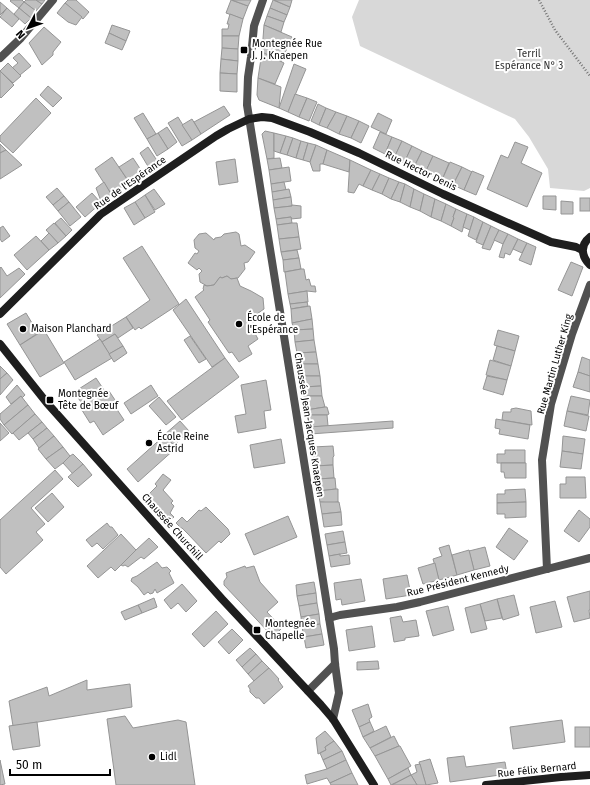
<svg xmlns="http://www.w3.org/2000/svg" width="590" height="785" viewBox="0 0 590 785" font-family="'Fira Sans',sans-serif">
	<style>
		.green { fill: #d8d8d8 }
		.building { fill: #c0c0c0; stroke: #959595 }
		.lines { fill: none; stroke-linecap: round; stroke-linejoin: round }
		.path { stroke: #737373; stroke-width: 2.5; stroke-dasharray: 1 2; stroke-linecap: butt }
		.street { stroke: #515151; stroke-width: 8 }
		.secondary { stroke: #1e1e1e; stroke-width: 8 }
		.poi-dot { fill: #000; stroke: #fff; stroke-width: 1.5 }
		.labels { text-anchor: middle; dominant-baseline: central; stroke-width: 4; stroke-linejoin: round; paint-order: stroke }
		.poi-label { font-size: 10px; fill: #000; stroke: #fff; text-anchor: start }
		.park-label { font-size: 10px; fill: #2f2f2f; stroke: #fff }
		.street-label { font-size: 10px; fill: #000; stroke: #fff }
	</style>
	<rect width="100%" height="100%" fill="#fff"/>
	<path class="green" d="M359,0H590V188L584,191L550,188L548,169L529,137L515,119L360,46L352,17Z"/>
	<g class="building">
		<path d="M11,0H22L24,2L19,8L10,1Z"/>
		<path d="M26,0H36L42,4L36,11L24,2Z"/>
		<path d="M36,0H45L42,4Z"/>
		<path d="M68,0H76L89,12L83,19L65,3Z"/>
		<path d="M231,0L248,6L243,19L226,13Z"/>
		<path d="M232,0H251L248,6Z"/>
		<path d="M273,0L290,7L287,15L270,8Z"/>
		<path d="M274,0H292L290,7Z"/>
		<path d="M0,2L7,8L0,15Z"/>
		<path d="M24,2L36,11L31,18L19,8Z"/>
		<path d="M65,3L82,17L76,25L68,22L57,13Z"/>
		<path d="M7,8L19,19L12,27L0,17Z"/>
		<path d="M19,8L31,18L25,24L14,14Z"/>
		<path d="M270,8L287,15L284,22L267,16Z"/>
		<path d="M230,14L243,19L239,36H222V29H228L229,24H227Z"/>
		<path d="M267,16L284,22L281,32L264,25Z"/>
		<path d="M112,25L130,31L126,41L109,33Z"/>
		<path d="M264,25L292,37L281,62L262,52Z"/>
		<path d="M44,27L61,42L53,52V55L42,65L29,43Z"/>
		<path d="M109,33L126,41L122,50L105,43Z"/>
		<path d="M222,36H239L238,49L222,48Z"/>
		<path d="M222,48L238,49V61L221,59Z"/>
		<path d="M262,52L284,63L275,84L258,78Z"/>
		<path d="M19,53L31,66L20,75L12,68L18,63L13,58Z"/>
		<path d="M221,59L238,61L237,74L220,73Z"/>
		<path d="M8,63L21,76L13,83L0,71Z"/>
		<path d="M294,64L306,69L288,112L279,108Z"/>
		<path d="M0,71L14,85L1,98L0,97Z"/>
		<path d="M220,73L237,74V92L220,91Z"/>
		<path d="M258,78L281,87L279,108L259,100L257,95Z"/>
		<path d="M48,86L62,98L53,107L40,95Z"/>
		<path d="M295,94L307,98L299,117L288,112Z"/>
		<path d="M36,98L51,113L13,153L0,141V136Z"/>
		<path d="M307,98L317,102L309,121L299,117Z"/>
		<path d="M318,104L326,108L319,125L311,121Z"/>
		<path d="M224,106L230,115L201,134L194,122Z"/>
		<path d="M326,108L336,112L327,128L319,125Z"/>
		<path d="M336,112L347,116L339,134L327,128Z"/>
		<path d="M143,113L156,134L147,139L134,118Z"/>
		<path d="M378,113L392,120L386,134L371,127Z"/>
		<path d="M347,116L359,121L351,138L339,134Z"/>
		<path d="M178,117L192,140L182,146L168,123Z"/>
		<path d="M192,119L201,134L192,140L182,125Z"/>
		<path d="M359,121L369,126L361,143L351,138Z"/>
		<path d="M167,127L177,142L168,149L158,133Z"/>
		<path d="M265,131L274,133V158L267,159L262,134Z"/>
		<path d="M380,132L392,137L385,154L373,148Z"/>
		<path d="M158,133L168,149L157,156L147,139Z"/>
		<path d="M274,133L286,136L280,153L274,151Z"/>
		<path d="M286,136L293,138L287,155L280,153Z"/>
		<path d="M392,137L402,141L394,158L385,154Z"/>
		<path d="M293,138L301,141L296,158L287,155Z"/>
		<path d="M301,141L308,143L303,160L296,158Z"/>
		<path d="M402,141L412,146L404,163L394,158Z"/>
		<path d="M515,142L528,147L521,163L542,173L527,207L487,189L501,155L508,158Z"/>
		<path d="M308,143L316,145L310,162L303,160Z"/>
		<path d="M0,144L6,150L0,153Z"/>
		<path d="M316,145L327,150L323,164H320V171H313L310,162Z"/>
		<path d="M412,146L422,151L414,167L404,163Z"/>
		<path d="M148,147L158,162L149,168L140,153Z"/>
		<path d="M6,150L22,165L0,179V153Z"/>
		<path d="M327,150L350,160L349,172L323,164Z"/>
		<path d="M422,151L433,156L425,173L414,167Z"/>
		<path d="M433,156L449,163L442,180L425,173Z"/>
		<path d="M112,157L129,182L111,194L95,169Z"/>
		<path d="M133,158L143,173L129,182L119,167Z"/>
		<path d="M280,158L282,168L269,170L267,159Z"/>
		<path d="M235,159L238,182L219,185L216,162Z"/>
		<path d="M350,160L371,170L363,186L359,184L354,193L348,192Z"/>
		<path d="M450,162L462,167L453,185L442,180Z"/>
		<path d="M289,167L291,181L271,184L269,170Z"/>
		<path d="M462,167L472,172L464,190L453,185Z"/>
		<path d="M371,170L380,174L372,190L363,186Z"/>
		<path d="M472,171L484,176L476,195L464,190Z"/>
		<path d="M380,174L389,178L382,194L372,190Z"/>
		<path d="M389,178L399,182L391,199L382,194Z"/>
		<path d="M104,182L111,194L101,201L96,188Z"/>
		<path d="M284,182L286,190L272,192L271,184Z"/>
		<path d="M399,182L405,184L400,202L391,199Z"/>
		<path d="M405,184L414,189L410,207L400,202Z"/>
		<path d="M57,188L64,196L53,205L46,197Z"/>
		<path d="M154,189L165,204L155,210L145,195Z"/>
		<path d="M289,189L291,197L273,200L272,192Z"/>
		<path d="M414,189L424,194L420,211L410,207Z"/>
		<path d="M92,193L101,203L85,217L76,207Z"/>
		<path d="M424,194L435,199L431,217L420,211Z"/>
		<path d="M145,195L155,212L145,218L135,202Z"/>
		<path d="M64,196L69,202L58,211L53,205Z"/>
		<path d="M543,196H556V210L543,209Z"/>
		<path d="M291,197L292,206L274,208L273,200Z"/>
		<rect x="580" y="198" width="10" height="13"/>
		<path d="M435,199L446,204L441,221L431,217Z"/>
		<path d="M561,201L573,202V214H561Z"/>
		<path d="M69,202L81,217L70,226L58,211Z"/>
		<path d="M135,202L145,218L134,225L124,208Z"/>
		<path d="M446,204L456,209L453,217L454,218L451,226L441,221Z"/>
		<path d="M292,205L301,206V218L291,219V217L276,219L274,208L292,206Z"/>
		<path d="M456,209L467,214L462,232L451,226L454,218L453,217Z"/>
		<path d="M467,214L474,217L470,230L463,227Z"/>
		<path d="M291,217L292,223L277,225L276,219Z"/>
		<path d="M474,217L483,222L476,240L468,236Z"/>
		<path d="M61,218L72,230L66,236L55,223Z"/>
		<path d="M483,222L491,226L483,245L476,242Z"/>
		<path d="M54,223L66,236L58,243L46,230Z"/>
		<path d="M292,223H297L299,237L279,239L277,225Z"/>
		<path d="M3,226L10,236L2,242L0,239V228Z"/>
		<path d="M491,226L499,230L490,250L482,248Z"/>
		<path d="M499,230L508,234L503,244L494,240Z"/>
		<path d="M236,232L239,234L241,246L245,245L255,252L248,262L244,263L245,269L238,278L231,279L227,276L222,278L220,277L214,285L207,286L200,282L199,274L202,271L199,268L197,270L188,263L195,253L197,254L199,251L195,248L194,240L199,234L206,233L214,240L215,238L221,237L224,234Z"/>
		<path d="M49,233L58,243L49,250L41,241Z"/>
		<path d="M508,234L518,239L510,255L505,253L504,258L499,257L503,244Z"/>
		<path d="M36,236L49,250L27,270L14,255Z"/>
		<path d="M299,237L301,249L281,252L279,239Z"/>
		<path d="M518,239L527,243L522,253L513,249Z"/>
		<path d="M527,243L536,247L531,265L519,260Z"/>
		<path d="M142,246L179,304L141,329L139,327L135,330L126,317L150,300L123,258Z"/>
		<path d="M297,250L299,258L283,260L281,252Z"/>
		<path d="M299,258L301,269L284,272L283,260Z"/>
		<path d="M571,262L583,267L572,296L558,290Z"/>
		<path d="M1,267L7,276L19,268L25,274L0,298V268Z"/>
		<path d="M301,269H304L306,280L309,279L311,286H315L316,292L307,291L288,294L285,272Z"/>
		<path d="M227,276L231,279L237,278L240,286L251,291L263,298L264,309L254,316L256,321L253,322L255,326L252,328L258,339L248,346L252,354L239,362L232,352L229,353L208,322L210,320L195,297L204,290L203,289L204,285L207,286L214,285L220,277L222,278Z"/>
		<path d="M307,291L308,302L290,304L288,294Z"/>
		<path d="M186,299L225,358L212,367L173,310Z"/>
		<path d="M307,302L308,306L291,309L290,304Z"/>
		<path d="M310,306L312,319L292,323L291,309Z"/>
		<path d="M26,313L38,333L20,345L7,324Z"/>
		<path d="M126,317L133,328L118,338L115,334L102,342L97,335Z"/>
		<path d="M312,319L313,329L294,330L292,323Z"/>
		<path d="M313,329L314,340L295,342L294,330Z"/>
		<path d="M44,330L64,363L40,377L20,345Z"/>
		<path d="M498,330L519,336L515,351L494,345Z"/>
		<path d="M115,334L123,346L109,354L102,342Z"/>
		<path d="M190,336L206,359L199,363L184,340Z"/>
		<path d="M100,339L112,358L75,380L64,362Z"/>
		<path d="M314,340L316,352L297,353L295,342Z"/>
		<path d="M123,346L127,353L114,362L109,354Z"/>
		<path d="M497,346L515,351L511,366L493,360Z"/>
		<path d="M316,352L318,364H299L297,353Z"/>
		<path d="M582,357L590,360V376L578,372Z"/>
		<path d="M225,358L239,377L182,420L167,401Z"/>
		<path d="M490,360L511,366L507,380L486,375Z"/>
		<path d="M299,364H318L320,376H301Z"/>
		<path d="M0,366L7,373L0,379Z"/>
		<path d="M578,372L590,376V392L573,387Z"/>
		<path d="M7,373L13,380L0,395V379Z"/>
		<path d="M301,376H320L321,386L303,387Z"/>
		<path d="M487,376L507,380L503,395L483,389Z"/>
		<path d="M96,378L106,393L109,391L117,403L114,405L124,420L103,435L94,421L90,423L80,407L83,405L74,392Z"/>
		<path d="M266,380L271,410L264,411L266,428L238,433L235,416L246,414L241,385Z"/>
		<path d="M17,385L25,395L22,398L21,396L11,404L6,397Z"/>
		<path d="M151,385L158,396L131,414L124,403Z"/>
		<path d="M321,386L322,396H304L303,387Z"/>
		<path d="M21,396L28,405L4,425L0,419V414Z"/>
		<path d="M304,396H322L325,407L306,410Z"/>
		<path d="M571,396L590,400L588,415L567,411Z"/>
		<path d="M159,397L176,417L166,425L149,406Z"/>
		<path d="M28,405L35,414L12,434L4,425Z"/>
		<path d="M325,407H327L329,414L327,415H307L306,410Z"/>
		<path d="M516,408L531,411L532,425L502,420L503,412H511V409Z"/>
		<path d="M567,411L589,416L586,431L564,426Z"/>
		<path d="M35,414L42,422L19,440L13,433Z"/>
		<path d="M307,415H327L328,426L309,427Z"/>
		<path d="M496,419L530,425L528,439L499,434L500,429L495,428Z"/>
		<path d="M180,421L189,431L174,446L164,435Z"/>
		<path d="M393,421V428L310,434L309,427Z"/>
		<path d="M42,422L47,428L33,439L28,433Z"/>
		<path d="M0,423L9,433L0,441Z"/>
		<path d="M47,428L54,436L39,448L33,439Z"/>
		<path d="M165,435L176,448L138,482L127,469Z"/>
		<path d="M54,436L63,447L46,459L38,449Z"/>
		<path d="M563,436L585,439L583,454L562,451Z"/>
		<path d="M281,439L285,463L254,468L250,445Z"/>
		<path d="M333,446L334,456L333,457V465L315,466L312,447Z"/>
		<path d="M63,447L70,456L63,463L55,469L46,459Z"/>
		<path d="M505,450H525V463H497V454H505Z"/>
		<path d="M562,451L583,454L581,469L560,467Z"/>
		<path d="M73,454L83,464L73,474L63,463L70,456Z"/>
		<path d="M501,463H526V478H505L504,472H501Z"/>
		<path d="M83,464L92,475L78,487L68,477Z"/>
		<path d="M333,465L334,478L317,479L315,466Z"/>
		<path d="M55,470L63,479L31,508L45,524L36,532L43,540L6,574L0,567V520Z"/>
		<path d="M163,474L171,480L163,490L173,501L171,503L174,506L170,513L174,517L168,523L145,498L157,486L155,484Z"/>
		<path d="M566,477H585L586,498H560V484H566Z"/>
		<path d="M334,478H335L336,489L318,491L317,479Z"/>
		<path d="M336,489H338V502L331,503L320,502L318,491Z"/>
		<path d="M525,489L526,502L497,503V494H505V490Z"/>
		<path d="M52,493L64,507L48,522L35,508Z"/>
		<path d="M320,502H339L341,512L322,514Z"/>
		<path d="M526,502V517L505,518V514H497V503Z"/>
		<path d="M206,507L228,529L230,534L221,543L219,541L206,553L188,534L182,528H181L176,523L182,517L187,522L199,510L201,511Z"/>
		<path d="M579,510L590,519V527L579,542L564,531Z"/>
		<path d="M341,512L342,525L324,527L322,514Z"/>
		<path d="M288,516L297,537L254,555L245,534Z"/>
		<path d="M107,523L110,527H112L118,535L103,549L97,543L92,547L86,540Z"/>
		<path d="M509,528L528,541L514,560L496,547Z"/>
		<path d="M343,531L345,542L327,545L325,534Z"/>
		<path d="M121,534L136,550L115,571L111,567L98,578L87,566Z"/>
		<path d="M149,538L158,547L144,559L141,557L128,567L125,565L123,566L121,565L136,550Z"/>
		<path d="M345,542L347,553L329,556L327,545Z"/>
		<path d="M449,545L457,575L439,580L433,559L442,556L439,548Z"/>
		<path d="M485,547L490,566L474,570L469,551Z"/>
		<path d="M469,550L474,570L457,575L452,555Z"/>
		<path d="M340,554V556L349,555L350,564L331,567L329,556Z"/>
		<path d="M157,562L162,568L167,567L171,571L169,573L174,583L157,593L155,589L153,593L150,594L148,592L144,595L138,587L131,581L132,578L137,576Z"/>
		<path d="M435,563L439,580L423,584L418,568Z"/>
		<path d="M245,566L246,568L254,566L260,582L278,602L267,612L282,628L273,637L224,585V581L227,577L226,573Z"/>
		<path d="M407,575L411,595L386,599L383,579Z"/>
		<path d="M361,579L365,601L342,605L341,599L336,600L334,583Z"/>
		<path d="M314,582L316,593L297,596L296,585Z"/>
		<path d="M182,584L197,601L186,612L178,603L171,609L164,600Z"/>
		<path d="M590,591V610H589L590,618L574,622L567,597Z"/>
		<path d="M316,593L317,603L299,606L297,596Z"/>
		<path d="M514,595L519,615L503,620L497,599Z"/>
		<path d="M154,598L157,607L142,613L138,605Z"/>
		<path d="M497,599L502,618L485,621L480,604Z"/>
		<path d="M555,601L562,627L536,633L530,607Z"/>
		<path d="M317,603L319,614L301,617L299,606Z"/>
		<path d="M480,604L487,629L471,633L465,608Z"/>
		<path d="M138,605L142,613L125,620L121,612Z"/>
		<path d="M448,606L454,630L433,636L426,611Z"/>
		<path d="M216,611L228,624L204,647L192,634Z"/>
		<path d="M319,614L320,624L302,627L301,617Z"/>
		<path d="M401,616L403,622L416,620L419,636L405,638V640L394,642L390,618Z"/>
		<path d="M320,624L322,634L304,637L302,627Z"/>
		<path d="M372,626L375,647L349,651L346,630Z"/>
		<path d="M232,629L243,640L229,654L218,642Z"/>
		<path d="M322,634L324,645L306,648L304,637Z"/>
		<path d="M250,648L256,654L242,667L236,660Z"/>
		<path d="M256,654L262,661L248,674L242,667Z"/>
		<path d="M262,661L269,668L254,681L248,674Z"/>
		<path d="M378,661L379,669L357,670V662Z"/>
		<path d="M269,668L279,679L278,680L283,687L264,704L259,698H256L250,692V689L248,686Z"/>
		<path d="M87,680V690L130,684L132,707L13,726L9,701L47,687L49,696Z"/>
		<path d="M368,704L372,717L369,719L370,722L359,727L352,710Z"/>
		<path d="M125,716L133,728L178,720L186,722L195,785H116L107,719Z"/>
		<path d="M562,720L565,742L513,749L510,727Z"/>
		<path d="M37,722L40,746L13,750L9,726Z"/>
		<path d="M370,722L374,731L363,737L359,727Z"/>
		<path d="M386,726L391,737L370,748L363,737Z"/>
		<rect x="575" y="727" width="15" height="20"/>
		<path d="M325,731L334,741L325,747L326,750L318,754L316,738Z"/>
		<path d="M394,736L399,746L375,756L370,748Z"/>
		<path d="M334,741L342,751L323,760L320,753L326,750L325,747Z"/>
		<path d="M399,746H400L411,766L388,779L375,756Z"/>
		<path d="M342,751L346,760L327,769L323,760Z"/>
		<path d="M464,756L466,767L505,762L507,774L450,782L447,758Z"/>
		<path d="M430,759L438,783L426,785L419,762Z"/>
		<path d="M0,760L5,784L0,785Z"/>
		<path d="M346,760L352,773L330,783L327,778L307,784L305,775L327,769Z"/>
		<path d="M420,764L426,785H417L411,775L417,772L415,765Z"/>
		<path d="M408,768L411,775L391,785L388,779Z"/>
		<path d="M352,773L358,785H331L330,783Z"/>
		<path d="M411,775L417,785H392Z"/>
	</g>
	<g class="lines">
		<path class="path" d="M539,0L555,30L590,76"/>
		<g class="street">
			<path d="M263,0L254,26L251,57L248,77L247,105L334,649L335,664L339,693L333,719"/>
			<path d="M0,58L21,38L53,0"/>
			<path d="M547,569L542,460L551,404L572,334L590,285"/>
			<path d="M329,618L340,615L397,607L420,602L547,569L590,558"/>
			<path d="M308,691L335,664"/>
		</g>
		<g class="secondary">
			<path d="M590,237C580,245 581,256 590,265"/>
			<path d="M0,314L101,214L216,136L228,129L249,119L262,117L272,118L310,132L359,153L443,194L551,242L576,247L582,250"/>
			<path d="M0,344L47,403L222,599L321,705L333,719L374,785"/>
			<path d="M486,785L561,777L590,775"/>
		</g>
	</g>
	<g class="poi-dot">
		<rect x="240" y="46" width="8" height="8" rx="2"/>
		<circle cx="239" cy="324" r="4"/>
		<circle cx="23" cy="329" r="4"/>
		<rect x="46" y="396" width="8" height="8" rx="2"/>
		<circle cx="149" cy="443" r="4"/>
		<rect x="253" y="626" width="8" height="8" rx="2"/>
		<circle cx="152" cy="757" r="4"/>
	</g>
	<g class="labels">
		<g class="poi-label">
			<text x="252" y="44">Montegnée Rue<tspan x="252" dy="12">J. J. Knaepen</tspan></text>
			<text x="247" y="318">École de<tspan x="247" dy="12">l'Espérance</tspan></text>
			<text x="31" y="329">Maison Planchard</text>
			<text x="58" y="394">Montegnée<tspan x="58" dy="12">Tête de Bœuf</tspan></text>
			<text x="157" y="437">École Reine<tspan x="157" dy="12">Astrid</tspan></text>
			<text x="265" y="624">Montegnée<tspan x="265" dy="12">Chapelle</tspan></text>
			<text x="160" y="757">Lidl</text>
		</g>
		<g class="park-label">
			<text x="529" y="54">Terril<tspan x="529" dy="12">Espérance N° 3</tspan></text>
		</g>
		<g class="street-label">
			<text transform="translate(421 171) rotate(26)">Rue Hector Denis</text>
			<text transform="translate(130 183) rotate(-35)">Rue de l'Espérance</text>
			<text transform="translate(555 364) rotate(-74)">Rue Martin Luther King</text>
			<text transform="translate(309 425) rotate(81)">Chaussée Jean-Jacques Knaepen</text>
			<text transform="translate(172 527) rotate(48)">Chaussée Churchill</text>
			<text transform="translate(458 581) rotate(-14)">Rue Président Kennedy</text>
			<text transform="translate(537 770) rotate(-6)">Rue Félix Bernard</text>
		</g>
	</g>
	<g transform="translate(28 28) rotate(229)" stroke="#ffffff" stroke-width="3" paint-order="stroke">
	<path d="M0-3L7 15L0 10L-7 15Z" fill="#000000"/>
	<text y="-6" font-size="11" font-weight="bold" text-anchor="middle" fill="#000000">N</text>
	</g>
	<path d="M10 769v6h100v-6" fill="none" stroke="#000000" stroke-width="2"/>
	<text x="16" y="769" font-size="12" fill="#000000" stroke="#ffffff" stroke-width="3" paint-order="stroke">50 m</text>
</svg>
